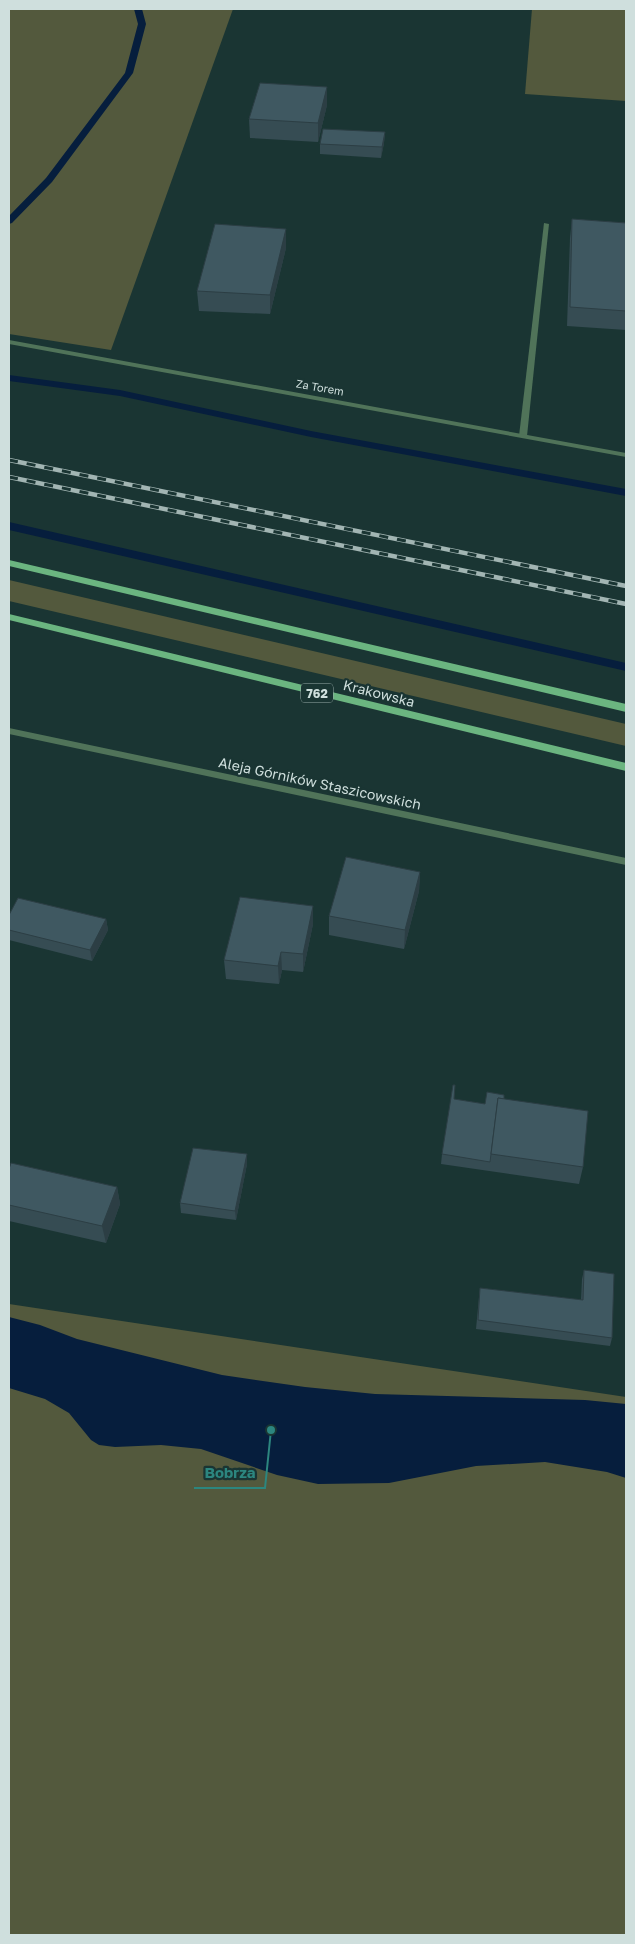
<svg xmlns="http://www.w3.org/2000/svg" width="635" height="1944" viewBox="0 0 635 1944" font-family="'Golos Text',sans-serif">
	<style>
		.green { fill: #53593d }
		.water { fill: #061e3d }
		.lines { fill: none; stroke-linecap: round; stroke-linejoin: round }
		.stream { fill: #061e3d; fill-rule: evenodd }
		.lane { fill: #507359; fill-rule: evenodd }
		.street { fill: #507359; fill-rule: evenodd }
		.primary { fill: #6bb580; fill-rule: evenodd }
		.rail-casing { stroke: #a2b5b3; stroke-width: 4.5 }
		.rail { stroke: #1a3533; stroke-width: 3; stroke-dasharray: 9; stroke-linecap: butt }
		.wall { fill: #364c53 }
		.shaded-wall { fill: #2c3e44 }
		.building { fill: #3f5861; stroke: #2c3e44 }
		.labels { text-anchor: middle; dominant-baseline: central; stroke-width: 4.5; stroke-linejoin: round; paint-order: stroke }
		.far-street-label { font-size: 11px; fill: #cfdfdd; stroke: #1a3533 }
		.shield { fill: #1a3533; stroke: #99acaa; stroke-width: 1 }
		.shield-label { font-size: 12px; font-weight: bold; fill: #cfdfdd }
		.street-label { font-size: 14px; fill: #cfdfdd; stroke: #1a3533 }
		.leader { fill: none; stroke: #2c867f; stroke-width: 2 }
		.callout-dot { fill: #2c867f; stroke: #1a3533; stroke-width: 2 }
		.callout-label { font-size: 15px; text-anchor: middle; font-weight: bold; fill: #2c867f; stroke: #1a3533; stroke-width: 4.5; stroke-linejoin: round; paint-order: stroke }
	</style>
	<rect width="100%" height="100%" fill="#1a3533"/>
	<g class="green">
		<path d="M9,9H233L111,350L9,334Z"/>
		<path d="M532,9H626V101L525,94Z"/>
		<path d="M9,580L626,724V746L9,601Z"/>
		<path d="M9,1304L626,1397V1935H9Z"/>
	</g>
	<path class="water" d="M9,1317L40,1325L77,1339L222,1375L305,1387L375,1394L585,1400L626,1404V1478L607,1472L545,1462L476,1466L389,1483L318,1484L277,1475L201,1449L161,1445L115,1447L99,1445L91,1440L69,1413L45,1399L9,1388Z"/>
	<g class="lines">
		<g class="stream">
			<path d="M134,9H142L146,24L133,73L52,182L12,223L9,224V216L46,178L125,73L138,24Z"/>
			<path d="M9,375L120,390L311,431L626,489V496L311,437L120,396L9,381Z"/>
			<path d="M9,522L626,663V671L9,530Z"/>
		</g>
		<path class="lane" d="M544,223L549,224L527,436L523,438L519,436Z"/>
		<g class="street">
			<path d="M9,340L626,453V457L9,344Z"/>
			<path d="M9,728L626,858V865L9,734Z"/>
		</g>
		<g class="primary">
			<path d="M9,560L626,704V712L9,566Z"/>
			<path d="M9,614L626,763V771L9,620Z"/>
		</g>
		<g class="rail-casing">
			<g id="rail">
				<path d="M9,460L626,586"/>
				<path d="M9,477L626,604"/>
			</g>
		</g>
		<use href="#rail" class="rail"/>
	</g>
	<g class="wall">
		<path d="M327,105L318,142L250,138L249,119Z"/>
		<path d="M385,132L384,143L381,158L320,154V144Z"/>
		<path d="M572,219L626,223V330L567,326L570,238Z"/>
		<path d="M286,248L270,314L199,311L197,291Z"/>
		<path d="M420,872L419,891L404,949L329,935V916Z"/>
		<path d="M9,915L106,919L108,930L92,961L9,940Z"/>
		<path d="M313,924L303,972L282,970L279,984L226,979L224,960Z"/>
		<path d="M454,1099L485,1104L504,1099L583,1167L579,1184L441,1164L442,1154Z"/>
		<path d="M247,1164L236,1220L181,1213L180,1203Z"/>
		<path d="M9,1169L117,1187L120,1204L106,1243L9,1221Z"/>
		<path d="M584,1270L612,1338L610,1346L476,1329L479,1297L480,1288L581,1300L582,1279Z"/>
	</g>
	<g class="shaded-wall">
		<path d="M327,87V105L318,142V123Z"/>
		<path d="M385,132L384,143L381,158L382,147Z"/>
		<path d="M286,229V248L270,314V295Z"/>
		<path d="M420,872L419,891L404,949L405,930Z"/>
		<path d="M313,906V924L303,972V954Z"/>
		<path d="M106,919L108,930L92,961L90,950Z"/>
		<path d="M281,952L282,970L279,984L278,966Z"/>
		<path d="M247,1154V1164L236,1220L235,1211Z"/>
		<path d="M117,1187L120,1204L106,1243L102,1226Z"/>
	</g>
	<g class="building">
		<path d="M260,83L327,87L318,123L249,119Z"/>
		<path d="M323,129L385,132L382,147L320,144Z"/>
		<path d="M572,219L626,223V311L570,307Z"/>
		<path d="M215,224L286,229L270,295L197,291Z"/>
		<path d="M346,857L420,872L405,930L329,916Z"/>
		<path d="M240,897L313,906L303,954L281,952L278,966L224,960Z"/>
		<path d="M18,898L106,919L90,950L9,930V915Z"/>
		<path d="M453,1085H455L454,1099L485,1104L487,1092L504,1095V1099L498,1098L490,1162L442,1154Z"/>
		<path d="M498,1098L588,1111L583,1167L491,1154Z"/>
		<path d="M193,1148L247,1154L235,1211L180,1203Z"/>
		<path d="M11,1163L117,1187L102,1226L9,1205V1169Z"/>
		<path d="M584,1270L614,1274L612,1338L478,1320L480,1288L583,1300Z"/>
	</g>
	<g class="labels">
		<g class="far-street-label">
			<text transform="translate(320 387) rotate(10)">Za Torem</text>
		</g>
		<rect class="shield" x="301" y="683.5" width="32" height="19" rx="4"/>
		<g class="shield-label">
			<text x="317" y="693">762</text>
		</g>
		<g class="street-label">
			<text transform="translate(379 693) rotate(14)">Krakowska</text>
			<text transform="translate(320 783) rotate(12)">Aleja Górników Staszicowskich</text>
		</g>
	</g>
	<path class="leader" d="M271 1430L265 1488H194"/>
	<circle class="callout-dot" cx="271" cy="1430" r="5"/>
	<g class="callout-label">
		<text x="230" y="1478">Bobrza</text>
	</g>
	<rect width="635" height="1944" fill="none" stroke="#cfdfdd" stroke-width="20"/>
</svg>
